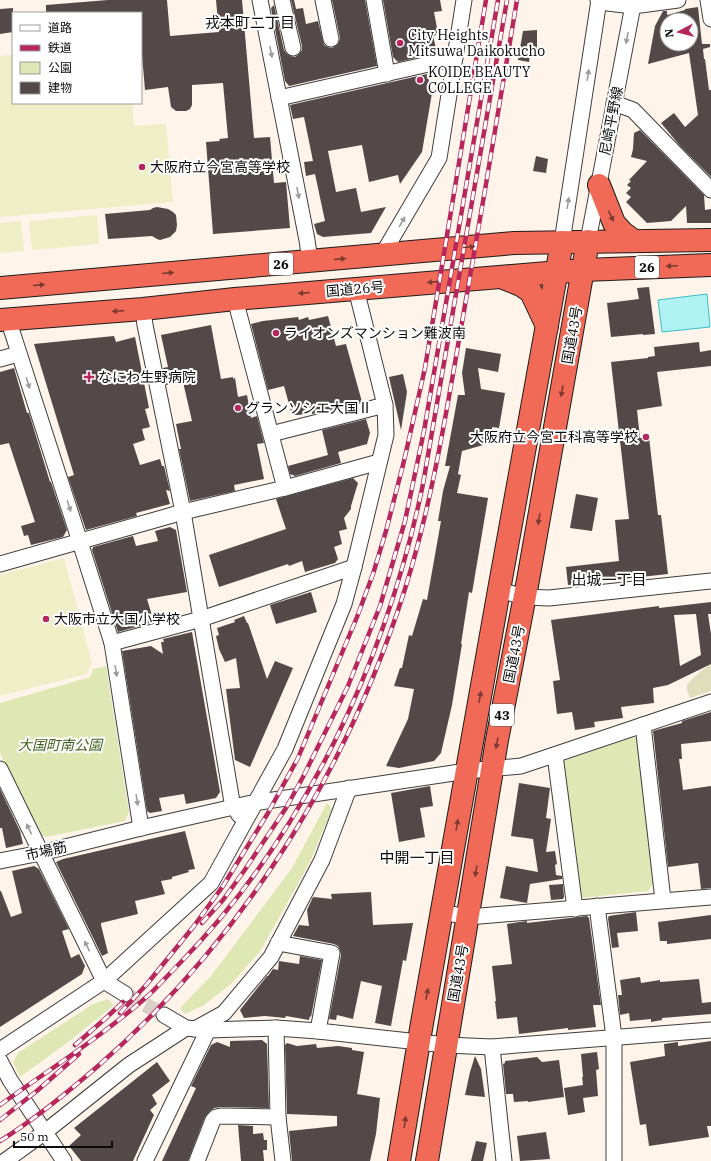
<svg xmlns="http://www.w3.org/2000/svg" width="711" height="1161" viewBox="0 0 711 1161" font-family="'IBM Plex Serif','Noto Sans JP',serif">
	<style>
		.green { fill: #dfe7b5 }
		.cemetery { fill: #dedebd }
		.pitch { fill: #eeeec7 }
		.water { fill: #b0f1f4; stroke: #3abec8 }
		.building { fill: #534948; fill-rule: evenodd }
		.lines { fill: none; stroke-linecap: round; stroke-linejoin: round }
		.minor-tunnel { stroke: #dad1c9; stroke-width: 15; stroke-dasharray: 15 8; stroke-linecap: butt }
		.minor-casing { stroke: #3e3e3e; stroke-width: 17 }
		.highway-casing { stroke: #1c1c1c; stroke-width: 24 }
		.minor { stroke: #fff; stroke-width: 15 }
		.highway { stroke: #f06a57; stroke-width: 22 }
		.rail-casing { stroke: #b6285d; stroke-width: 4.5 }
		.rail { stroke: #fff; stroke-width: 3; stroke-dasharray: 9; stroke-linecap: butt }
		.oneway { fill: #9d9d9d }
		.oneway2 { fill: #7e3a31 }
		.poi-dot { fill: #b6285d; stroke: #fff; stroke-width: 1.5 }
		.labels { text-anchor: middle; dominant-baseline: central; stroke-width: 4; stroke-linejoin: round; paint-order: stroke }
		.shield { fill: #fff; stroke: #545454; stroke-width: 1 }
		.shield-label { font-size: 13px; font-weight: bold; fill: #0b0b0b }
		.poi-label { font-size: 14px; fill: #0b0b0b; stroke: #fff; text-anchor: start }
		.street-label { font-size: 14px; fill: #0b0b0b; stroke: #fff }
		.park-label { font-size: 14px; font-style: italic; fill: #41601e; stroke: #fff }
		.neighbourhood-label { font-size: 15px; fill: #0b0b0b; stroke: #fff }
	</style>
	<rect width="100%" height="100%" fill="#fef4ea"/>
	<g class="green">
		<path d="M106,666L129,812L125,821L46,837L39,834L21,799L0,753V703L90,677L93,669Z"/>
		<path d="M632,736L638,740L653,884L648,891L580,898L563,764L565,760Z"/>
		<path d="M327,803L332,809L310,862L261,950L232,983L204,1005L185,1014L180,1008L211,976L292,868Z"/>
		<path d="M108,999L114,1005L72,1039L20,1077L13,1062L18,1053L93,1004Z"/>
	</g>
	<path class="cemetery" d="M711,664V691L690,698C689,695 686,689 687,686C687,682 707,666 711,664Z"/>
	<g class="pitch">
		<path d="M13,55V103H132L134,126L166,124L173,202L0,217V56Z"/>
		<path d="M97,215L99,244L32,250L29,221Z"/>
		<path d="M21,221L24,251L0,253V223Z"/>
		<path d="M64,558L92,663L87,674L0,696V575Z"/>
	</g>
	<path class="water" d="M707,294L710,327L662,332L658,300Z"/>
	<g class="building">
		<path d="M108,0H167L170,36L219,32L216,0H242L254,138L270,137L274,183L286,182L290,228L213,234L206,142L220,141L219,139L228,138L223,83L192,85V105L190,109L186,111H176L171,107L168,87L145,90L141,44V13H46V5Z"/>
		<path d="M291,0H294L296,9L303,8L306,24L318,21L324,45L328,47L332,48L337,45L339,42L340,38L332,0H365L377,66L289,86L285,81L271,8L274,5L284,50L287,54L290,56L295,57L299,54L302,50V46Z"/>
		<path d="M383,0H440L442,11L434,12L438,33H436V35L433,36L436,48L433,54L398,62L393,57Z"/>
		<path d="M698,7L702,44H710V47L703,49L704,59H705L709,90H711V177L681,147L661,123L674,113L685,127L698,115L689,53L648,64L655,26L663,11H667V15L685,10V9ZM667,20H691V44H667Z"/>
		<path d="M13,8V32L0,34V9Z"/>
		<path d="M537,30V54L530,55L529,62L518,60L523,31Z"/>
		<path d="M427,74L432,93L422,152L400,184L398,175L369,182L362,145L328,151L336,192L356,188L361,212L386,207L371,233L323,237L317,234L314,224L325,221L315,174L306,176L304,162L313,161L304,117L293,119L290,105Z"/>
		<path d="M640,130L704,195L705,210L711,209V223H687L686,206L671,221L647,223L626,202L631,197L626,193L631,188L627,185L631,181L629,180L647,161L631,157L633,149L634,133Z"/>
		<path d="M536,156L548,159L546,173L533,171Z"/>
		<path d="M157,207L168,209L173,212L176,215L177,225L176,231L170,237L160,240L157,239L152,236L108,239L105,214L150,210L153,208Z"/>
		<path d="M649,287L655,334L643,335V334L611,337L607,303L639,299L637,288Z"/>
		<path d="M328,316L336,346L346,344L362,402L312,414V412L299,415H292L284,386L268,390L251,324L263,321L298,317L299,320L308,317L309,320Z"/>
		<path d="M211,325L221,379L233,377V379L235,378L238,397L247,395L251,418L257,416L264,443L257,444L264,479L234,485L235,491L190,501L179,449H181L176,424L192,421L183,382L166,385L163,368L168,367L161,335Z"/>
		<path d="M114,336L116,342L135,337L149,408L145,409L150,427L142,429L145,440L133,444L140,465L160,459L162,466H164L170,491L166,490L170,504L136,513L137,516L86,530L68,477L74,475L34,344Z"/>
		<path d="M699,342L700,352L711,350V366L657,372L662,406L637,410L640,438L649,437L658,515H661L668,574L568,585L566,567L619,561L615,520L629,519L611,362L648,358V357L655,356L654,347Z"/>
		<path d="M466,348L501,354L498,372L478,368L481,389L505,393L499,428L492,427L494,442L462,451L458,474L461,475L457,493L488,498L472,593L469,592L461,644H462L452,705L441,753L434,761L399,768L386,766L408,719L414,689L394,686L400,668H402L409,635L412,636L423,599L427,600L441,521H438L443,491L450,466H445L458,395H465L462,373Z"/>
		<path d="M14,368L27,413H29L50,482H51L67,530L63,537L31,545L28,535L24,536L21,526L35,522L9,443L0,445V372Z"/>
		<path d="M403,374L407,392L401,430L389,377Z"/>
		<path d="M366,419L370,433L367,444L338,452L341,463L295,476L290,474L288,466L328,455L322,430Z"/>
		<path d="M353,478L358,483L351,506V509L344,518L347,529L339,531L342,544L334,547L338,559L335,563L305,572L302,561L289,566L288,564L219,587L209,555L286,529L276,499Z"/>
		<path d="M576,494L598,498L592,531L570,528Z"/>
		<path d="M170,527L176,530L187,592L147,599L154,622L118,632L92,550L93,547L133,536L136,546L158,541L155,531Z"/>
		<path d="M311,592L317,612L276,624L270,605Z"/>
		<path d="M711,602V614H708L711,634V664L668,685L653,688L654,703L621,707L623,718L594,722L595,727L575,730L572,712L557,714L553,681L560,680L551,620L659,606V608ZM696,614L701,655L680,666L674,615Z"/>
		<path d="M244,616L247,623H248L267,679L275,661L293,668L250,767L235,760L226,689L240,688L236,658L225,662L219,649L216,636L219,635L217,628L235,622L234,620Z"/>
		<path d="M192,632L220,792L216,798L186,804L184,794L159,798L162,811L150,813L147,811L122,651L151,646L163,654L161,642H164L163,639Z"/>
		<path d="M711,712V741L681,744L682,759H679L683,790L711,786V888L701,889L698,863L668,867L653,731L682,723V721Z"/>
		<path d="M519,783L550,788L546,818L551,819L546,852L555,851L557,864L555,865L556,875L562,876V879L530,884L527,903L500,898L506,866L538,872L533,839L511,836Z"/>
		<path d="M430,786L433,806L420,808L425,837L399,842L391,793Z"/>
		<path d="M0,789L20,831L23,844L6,848L2,828H0Z"/>
		<path d="M185,831L195,869L188,870L189,872L172,877V879L161,881L165,894L135,901L138,914L101,923V925L108,953L102,956L56,862L63,859Z"/>
		<path d="M34,866L39,869L69,929L62,931L71,958L79,954L85,966L82,974L0,1027V891H1L11,917L22,913L12,871Z"/>
		<path d="M563,884L564,897L563,899L551,900L549,885Z"/>
		<path d="M371,892L373,925L413,923L406,961L403,960L391,1026L375,1023L382,986L361,981L353,1019L337,1015L336,1020L329,1019L341,955L340,950L338,946L334,944L293,936L299,925L309,926L307,910L313,897L332,899L331,894Z"/>
		<path d="M636,912L638,931L617,933L619,947L612,948L608,918L609,916Z"/>
		<path d="M711,915V939L667,944V941H660L658,922Z"/>
		<path d="M587,916L589,918L601,1005H593L596,1027L568,1030V1028L519,1034L517,1017L497,1019L495,1001H496L492,966L512,964L507,924L527,921V923Z"/>
		<path d="M300,956L322,960L311,1017L310,1016L309,1020L286,1016L285,1018L265,1016L244,1018L240,1010L267,976H268L273,969L278,970L279,961L299,964Z"/>
		<path d="M640,977L641,983L660,980V982L699,979L702,1003L711,1002V1014L662,1018V1020L651,1022V1019L630,1021L629,1013L620,1015L618,995H622L620,980Z"/>
		<path d="M262,1040L267,1044L269,1108L221,1107L214,1108L210,1111L205,1117L188,1161H162L196,1088L191,1086L211,1045L217,1042L230,1047V1041Z"/>
		<path d="M711,1041V1126H707L709,1137L649,1146L646,1124L640,1125L630,1062L665,1056L664,1044L678,1042V1046Z"/>
		<path d="M287,1043L297,1046L316,1044L317,1048L338,1046L352,1048V1050L364,1052L357,1094L380,1098L376,1134L370,1161H292L289,1131L337,1126V1116L287,1114L285,1045Z"/>
		<path d="M597,1052L599,1069L596,1070L598,1096L583,1098L585,1112L568,1115L564,1088L583,1085L582,1077H583L581,1054Z"/>
		<path d="M475,1056L481,1069L485,1097L465,1095L470,1072Z"/>
		<path d="M537,1057L542,1062L559,1060L564,1097L528,1102V1101L514,1102L513,1094H506L503,1064L505,1063V1061Z"/>
		<path d="M157,1062L170,1081L152,1095L157,1104L150,1110L154,1115L133,1161H81L69,1146L81,1135L74,1128Z"/>
		<path d="M238,1125L253,1126V1134L263,1133L264,1140H267V1150H263L264,1161H241Z"/>
		<path d="M546,1132L550,1159L520,1161L517,1136Z"/>
		<path d="M476,1141L487,1143L483,1161H471Z"/>
	</g>
	<g class="lines">
		<path class="minor-tunnel" d="M125,994L164,1015"/>
		<g class="minor-casing">
			<g id="minor">
				<path d="M260,0L307,240L310,261"/>
				<path d="M282,0L293,48"/>
				<path d="M323,0L331,39"/>
				<path d="M374,0L387,74"/>
				<path d="M598,0L599,2L633,6L678,0"/>
				<path d="M708,0L711,19"/>
				<path d="M279,98L455,58"/>
				<path d="M614,103L633,110L711,190"/>
				<path d="M588,241L634,0"/>
				<path d="M562,242L599,0"/>
				<path d="M382,255L439,158L464,0"/>
				<path d="M235,299L285,488"/>
				<path d="M143,309L145,325L183,512L232,802L239,815"/>
				<path d="M8,319L80,542L112,643L141,828"/>
				<path d="M0,359L18,354"/>
				<path d="M271,434L385,405"/>
				<path d="M0,564L183,512L285,488L379,462"/>
				<path d="M499,590L525,597L549,598L711,581"/>
				<path d="M112,643L201,619L354,567"/>
				<path d="M643,725L663,900"/>
				<path d="M555,755L575,909"/>
				<path d="M0,769L104,981L125,994"/>
				<path d="M0,861L41,853L141,828L247,804L467,771L521,766L711,702"/>
				<path d="M597,906L614,1037V1161"/>
				<path d="M441,912L468,917L711,897"/>
				<path d="M278,943L332,953L318,1031"/>
				<path d="M164,1015L186,1028L208,1030L276,1028L318,1031L446,1045L492,1047L711,1030"/>
				<path d="M276,1028L278,1117L283,1161"/>
				<path d="M195,1029L224,1013L271,957L322,860L349,788"/>
				<path d="M492,1047L504,1161"/>
				<path d="M0,1050L104,981L211,883L285,749L344,604L354,567L386,435L385,405L356,289"/>
				<path d="M0,1061L10,1080L64,1161"/>
				<path d="M5,1161L45,1132L129,1065L186,1028"/>
				<path d="M145,1161L208,1030"/>
				<path d="M197,1161L213,1120L216,1117L221,1116L278,1117"/>
			</g>
		</g>
		<g class="highway-casing">
			<g id="highway">
				<path d="M599,185L614,223L623,233L634,241"/>
				<path d="M501,277L521,285L531,292L547,326"/>
				<path d="M0,288L514,243L711,240"/>
				<path d="M0,320L143,309L235,299L584,270L711,265"/>
				<path d="M399,1161L422,1023L499,590L562,242"/>
				<path d="M427,1161L497,740L528,580L588,241"/>
			</g>
		</g>
		<use href="#minor" class="minor"/>
		<use href="#highway" class="highway"/>
		<g class="rail-casing">
			<g id="rail">
				<path d="M202,923L223,900L244,871L286,808L303,777L348,686L380,606L405,521L424,431L498,0"/>
				<path d="M120,1013L147,984L194,926L223,886L268,813L298,758L357,617L373,574L386,531L404,461L425,368L486,0"/>
				<path d="M75,1045L106,1018L123,1002"/>
				<path d="M0,1105C50,1069 104,1035 150,994C160,984 170,973 180,963C305,835 387,658 423,484L507,0"/>
				<path d="M0,1120L38,1090L79,1054"/>
				<path d="M0,1141C35,1119 67,1093 98,1066C243,939 347,772 405,589C431,506 445,420 460,334C480,223 498,111 517,0"/>
			</g>
		</g>
		<use href="#rail" class="rail"/>
	</g>
	<defs><path id="oneway-solid" d="M-6-.8H1V-3.2L6.5 0L1 3.2V.8H-6Z"/></defs>
	<g class="oneway">
		<use href="#oneway-solid" transform="translate(627 38) rotate(101)"/>
		<use href="#oneway-solid" transform="translate(271 52) rotate(79)"/>
		<use href="#oneway-solid" transform="translate(588 75) rotate(-81)"/>
		<use href="#oneway-solid" transform="translate(298 193) rotate(79)"/>
		<use href="#oneway-solid" transform="translate(568 203) rotate(-81)"/>
		<use href="#oneway-solid" transform="translate(402 222) rotate(-60)"/>
		<use href="#oneway-solid" transform="translate(28 383) rotate(72)"/>
		<use href="#oneway-solid" transform="translate(69 506) rotate(72)"/>
		<use href="#oneway-solid" transform="translate(116 671) rotate(81)"/>
		<use href="#oneway-solid" transform="translate(137 800) rotate(81)"/>
		<use href="#oneway-solid" transform="translate(29 829) rotate(-116)"/>
		<use href="#oneway-solid" transform="translate(87 946) rotate(-116)"/>
	</g>
	<g class="oneway2">
		<use href="#oneway-solid" transform="translate(611 216) rotate(65)"/>
		<use href="#oneway-solid" transform="translate(469 247) rotate(-5)"/>
		<use href="#oneway-solid" transform="translate(340 259) rotate(-5)"/>
		<use href="#oneway-solid" transform="translate(672 266) rotate(178)"/>
		<use href="#oneway-solid" transform="translate(168 273) rotate(-5)"/>
		<use href="#oneway-solid" transform="translate(433 282) rotate(175)"/>
		<use href="#oneway-solid" transform="translate(39 285) rotate(-5)"/>
		<use href="#oneway-solid" transform="translate(304 293) rotate(175)"/>
		<use href="#oneway-solid" transform="translate(118 311) rotate(176)"/>
		<use href="#oneway-solid" transform="translate(562 391) rotate(100)"/>
		<use href="#oneway-solid" transform="translate(539 519) rotate(100)"/>
		<use href="#oneway-solid" transform="translate(480 697) rotate(-80)"/>
		<use href="#oneway-solid" transform="translate(497 743) rotate(100)"/>
		<use href="#oneway-solid" transform="translate(457 825) rotate(-80)"/>
		<use href="#oneway-solid" transform="translate(476 871) rotate(99)"/>
		<use href="#oneway-solid" transform="translate(427 994) rotate(-80)"/>
		<use href="#oneway-solid" transform="translate(405 1122) rotate(-81)"/>
	</g>
	<g class="poi-dot">
		<circle cx="400" cy="43" r="4"/>
		<circle cx="420" cy="80" r="4"/>
		<circle cx="142" cy="167" r="4"/>
		<circle cx="276" cy="333" r="4"/>
		<path d="M87 371h4v4h4v4h-4v4h-4v-4h-4v-4h4z"/>
		<circle cx="238" cy="408" r="4"/>
		<circle cx="646" cy="437" r="4"/>
		<circle cx="46" cy="619" r="4"/>
	</g>
	<g class="labels">
		<g class="shield">
			<rect x="269" y="253" width="24" height="22" rx="3"/>
			<rect x="635" y="256" width="24" height="22" rx="3"/>
			<rect x="490" y="704" width="24" height="22" rx="3"/>
		</g>
		<g class="shield-label">
			<text x="281" y="264">26</text>
			<text x="647" y="267">26</text>
			<text x="502" y="715">43</text>
		</g>
		<g class="poi-label">
			<text x="408" y="35">City Heights<tspan x="408" dy="16">Mitsuwa Daikokucho</tspan></text>
			<text x="428" y="72">KOIDE BEAUTY<tspan x="428" dy="16">COLLEGE</tspan></text>
			<text x="150" y="167">大阪府立今宮高等学校</text>
			<text x="284" y="333">ライオンズマンション難波南</text>
			<text x="98" y="377">なにわ生野病院</text>
			<text x="246" y="408">グランソシエ大国Ⅱ</text>
			<text x="638" y="437" text-anchor="end">大阪府立今宮工科高等学校</text>
			<text x="54" y="619">大阪市立大国小学校</text>
		</g>
		<g class="street-label">
			<text transform="translate(611 121) rotate(-79)">尼崎平野線</text>
			<text transform="translate(355 289) rotate(-5)">国道26号</text>
			<text transform="translate(572 335) rotate(-80)">国道43号</text>
			<text transform="translate(514 654) rotate(-79)">国道43号</text>
			<text transform="translate(46 851) rotate(-13)">市場筋</text>
			<text transform="translate(458 973) rotate(-80)">国道43号</text>
		</g>
		<g class="park-label">
			<text x="60" y="745">大国町南公園</text>
		</g>
		<g class="neighbourhood-label">
			<text x="250" y="22">戎本町二丁目</text>
			<text x="609" y="579">出城一丁目</text>
			<text x="417" y="857">中開一丁目</text>
		</g>
	</g>
	<rect x="12" y="12" width="130" height="92" fill="#ffffff" stroke="#9d9d9d"/>
	<rect x="20" y="25" width="20" height="6" fill="#ffffff" stroke="#9d9d9d"/>
	<text x="48" y="32" font-size="12" fill="#0b0b0b">道路</text>
	<rect x="20" y="45" width="20" height="6" fill="#b6285d" stroke="#9d9d9d"/>
	<text x="48" y="52" font-size="12" fill="#0b0b0b">鉄道</text>
	<rect x="20" y="62" width="20" height="12" fill="#dfe7b5" stroke="#9d9d9d"/>
	<text x="48" y="72" font-size="12" fill="#0b0b0b">公園</text>
	<rect x="20" y="82" width="20" height="12" fill="#534948" stroke="#9d9d9d"/>
	<text x="48" y="92" font-size="12" fill="#0b0b0b">建物</text>
	<g transform="translate(679 32) rotate(263)"><circle r="19" fill="#ffffff" stroke="#9d9d9d"/>
	<path d="M0-3L7 15L0 10L-7 15Z" fill="#b6285d"/>
	<text y="-6" font-size="11" font-weight="bold" text-anchor="middle" fill="#0b0b0b">N</text>
	</g>
	<path d="M14 1141v6h98v-6" fill="none" stroke="#0b0b0b" stroke-width="2"/>
	<text x="20" y="1141" font-size="12" fill="#0b0b0b" stroke="#ffffff" stroke-width="3" paint-order="stroke">50 m</text>
</svg>
